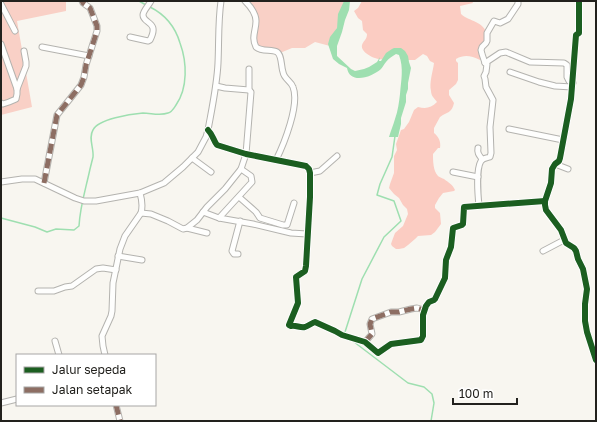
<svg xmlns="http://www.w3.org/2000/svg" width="597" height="422" viewBox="0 0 597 422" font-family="'Golos Text',sans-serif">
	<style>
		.green { fill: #f9d0c6 }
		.forest { fill: #fbccc2 }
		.water { fill: #9edfb0 }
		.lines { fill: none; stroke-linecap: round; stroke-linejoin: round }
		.stream { stroke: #9edfb0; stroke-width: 1.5 }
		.minor-casing { stroke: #b4b3af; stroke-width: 7 }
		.minor { stroke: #fefefd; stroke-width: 5 }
		.quiet { stroke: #8d6e63; stroke-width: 5; stroke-dasharray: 10 5; stroke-linecap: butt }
		.cycleway-casing { stroke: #fff; stroke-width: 8 }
		.cycleway { stroke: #1b5e20; stroke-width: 6 }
	</style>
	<rect width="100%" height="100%" fill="#f8f6f0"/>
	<g class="green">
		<path d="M1,1H66V11L17,21L32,107L1,115Z"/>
		<path d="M246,1H344L337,28L330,46L315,42L305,48H292L280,53L261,50L255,43L257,19Z"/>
	</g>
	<path class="forest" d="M362,1H472L473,3L460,6L461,14C470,22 484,21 487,35L483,43L484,54L480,60C471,56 465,54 456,59V61L458,63V80L456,84L449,90V95L454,103C452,113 447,112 440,117L434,128V133C439,137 441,142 440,148H438L433,154C433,160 433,171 438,176C438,176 443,179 444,179C448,182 453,185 455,190L454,191L443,193L439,198L435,205V208L440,213L441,224L435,232L431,235L418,236L415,239L408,245L404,248L399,249H396L392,246L391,244L392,241L395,233L403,226L408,214L407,209L403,205L399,198L394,194L389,188L390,184L394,173V156L397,150L396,144L401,130L404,129L409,122L414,110L418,107C426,109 431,108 437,102C435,99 431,96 431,91C429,83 433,71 434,63L430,61L427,56L423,54L415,60H408L399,49C394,53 389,57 383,59C378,61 360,53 362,45C363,41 367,40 367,34L363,30L362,21L358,18L354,11L358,8Z"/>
	<path class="water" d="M344,1H350L349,10L345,20L342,32L337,46V56L351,69L355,71L364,69L369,67L377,62L380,57L379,61H381L386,53L392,49L394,48H401L405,51L408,56L409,62L411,68L408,83V89L406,95V102L401,118V124L398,137H389C391,130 393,126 395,119C398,111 399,102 400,94C401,81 404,68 399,55L396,54C393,56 389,58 386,62C384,64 383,67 381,69C372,77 350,85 347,68L339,64L333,59L328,44L330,37L337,28L338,14Z"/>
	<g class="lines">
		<g class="stream">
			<path d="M139,1L146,5"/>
			<path d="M1,218L35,227L47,232L56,229L74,230L79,226C80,206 86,188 90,169C91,165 92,161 93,157C94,148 88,138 93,130C98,119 131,114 143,113C151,113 160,116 168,113C172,112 174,108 176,105C188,88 187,62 180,43C175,26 166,15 150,7"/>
			<path d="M346,334L345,332L362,279L384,237L401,221L394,201L377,195L380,184L392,157L395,136"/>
			<path d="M353,341L358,345L408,383L424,387L432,394L434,403L431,421"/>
		</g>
		<g class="minor-casing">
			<g id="minor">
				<path d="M245,1C250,6 256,13 256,21C256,31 251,37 256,47C262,52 271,49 277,52C282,55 281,67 283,72C284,79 291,81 293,87C300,104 284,144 276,160"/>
				<path d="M579,1V33L576,35L571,99L560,158L559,161L555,164L552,169L551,183L545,201V205L546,210L561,230L566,243L574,248L576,251L578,259L583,269L587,289L585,304V321L587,332L596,360"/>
				<path d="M1,4L15,31"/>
				<path d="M130,37L148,41L150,40C160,21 143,24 143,15C143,11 149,5 151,1"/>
				<path d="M1,44L17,89"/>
				<path d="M42,47L89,56"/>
				<path d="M485,63L482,54L481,50L482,47L486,43L487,41V33L494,21L500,23L508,19L518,4V1"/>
				<path d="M510,72L539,82L555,86L572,87"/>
				<path d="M249,90V69"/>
				<path d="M1,103L3,104L9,102L16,99L17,94V89L26,66V62L24,51"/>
				<path d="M509,129L563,140"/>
				<path d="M208,130C213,135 213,140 217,145L246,154L306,166L309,169L310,173V197L306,266L305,271L296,277L298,303L289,325L291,326C296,325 300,328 305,327C308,326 312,323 315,322L335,331L342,335L365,342L378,353L391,344L421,340L423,336V315L426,306L429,302L434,300L435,299L445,278L446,260L451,247L453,228L462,225L463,224L464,207L545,201"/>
				<path d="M478,148C477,153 479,155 482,159"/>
				<path d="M192,158L211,172"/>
				<path d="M555,164L568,169"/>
				<path d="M453,172L478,177"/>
				<path d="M310,173L320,171L337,156"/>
				<path d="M1,182L22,179H35L75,198L84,201H96L140,193L164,183L183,167L198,152L206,137L208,130C212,108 217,85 218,63C219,42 218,22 221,1"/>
				<path d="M44,183L57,115L81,85L84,77L86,65L97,31V26L90,8L83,3L82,1"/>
				<path d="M239,197L256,212L260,218L283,225H287L294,203"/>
				<path d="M479,206C478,196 476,169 481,161C483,158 487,158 490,157L491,153L490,127L493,100L486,87L485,79L484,76L486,72L487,64L485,63L500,53L506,52L530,62L564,63L567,65V77L569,81L573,83"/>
				<path d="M203,212L219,218L253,224L291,233L307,234"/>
				<path d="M141,213L151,214L168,221L183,229L187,228L197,220L207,207L225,189L241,169L246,154L251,92L249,90L225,88L216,86"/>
				<path d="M219,218L252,182L251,176L241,169"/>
				<path d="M187,228L207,233"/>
				<path d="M543,251L564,240"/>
				<path d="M238,254H234L232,251L240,221"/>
				<path d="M118,256L142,260"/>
				<path d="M38,291H54L65,287L72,286L96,269L103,268L116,270"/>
				<path d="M55,341L59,355"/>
				<path d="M365,342L372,334L370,324L372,319L391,312H399L411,309L417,308L424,310"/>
				<path d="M105,355L103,346L102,336L111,316L112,311L113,283L120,249L125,236L141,213C143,206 142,200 140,193"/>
				<path d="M1,403L17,399"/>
				<path d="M116,405L120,421"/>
			</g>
		</g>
		<use href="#minor" class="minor"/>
		<g class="quiet">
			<path d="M44,183L57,115L81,85L84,77L86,65L97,31V26L90,8L83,3L82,1"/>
			<path d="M365,342L372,334L370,324L372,319L391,312H399L411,309L417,308L424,310"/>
			<path d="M116,405L120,421"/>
		</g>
		<g class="cycleway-casing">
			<g id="cycleway">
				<path d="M579,1V33L576,35L571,99L560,158L559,161L555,164L552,169L551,183L545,201V205L546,210L561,230L566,243L574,248L576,251L578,259L583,269L587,289L585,304V321L587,332L596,360"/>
				<path d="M208,130C213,135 213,140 217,145L246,154L306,166L309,169L310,173V197L306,266L305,271L296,277L298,303L289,325L291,326C296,325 300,328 305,327C308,326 312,323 315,322L335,331L342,335L365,342L378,353L391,344L421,340L423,336V315L426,306L429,302L434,300L435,299L445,278L446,260L451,247L453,228L462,225L463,224L464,207L545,201"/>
			</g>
		</g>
		<use href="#cycleway" class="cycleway"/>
	</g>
	<rect width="597" height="422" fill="none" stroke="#22211d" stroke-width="4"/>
	<rect x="16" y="354" width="140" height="52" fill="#ffffff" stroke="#a7a6a5"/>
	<rect x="24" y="367" width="20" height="6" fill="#1b5e20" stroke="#a7a6a5"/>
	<text x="52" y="374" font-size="12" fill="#22211d">Jalur sepeda</text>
	<rect x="24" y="387" width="20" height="6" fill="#8d6e63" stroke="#a7a6a5"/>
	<text x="52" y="394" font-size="12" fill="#22211d">Jalan setapak</text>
	<path d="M453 398v6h64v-6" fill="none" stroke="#22211d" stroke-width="2"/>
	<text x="459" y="398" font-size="12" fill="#22211d" stroke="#ffffff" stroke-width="3" paint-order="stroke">100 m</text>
</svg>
